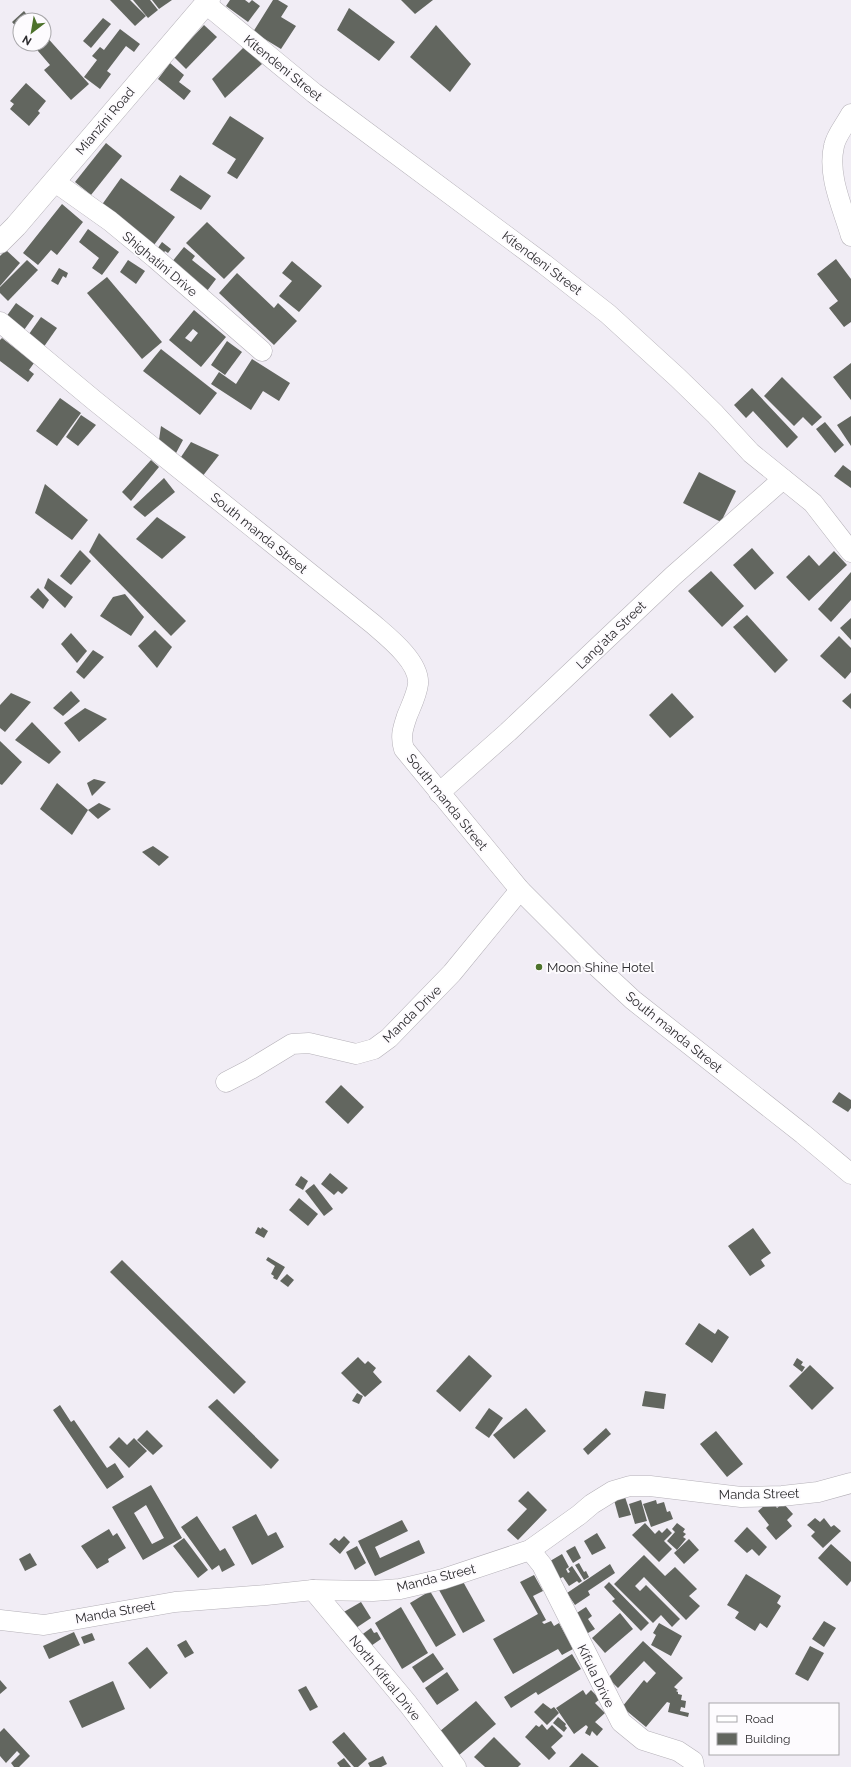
<svg xmlns="http://www.w3.org/2000/svg" width="851" height="1767" viewBox="0 0 851 1767" font-family="Raleway,sans-serif">
	<style>
		.building { fill: #62665f; fill-rule: evenodd }
		.lines { fill: none; stroke-linecap: round; stroke-linejoin: round }
		.street-casing { stroke: #b5b1b8; stroke-width: 21 }
		.secondary-casing { stroke: #b5b1b8; stroke-width: 23 }
		.street { stroke: #fff; stroke-width: 20 }
		.secondary { stroke: #fff; stroke-width: 22 }
		.poi-dot { fill: #4d722b; stroke: #fdfbfe; stroke-width: 1.5 }
		.labels { text-anchor: middle; dominant-baseline: central; stroke-width: 4; stroke-linejoin: round; paint-order: stroke }
		.street-label { font-size: 13px; fill: #2c2b2e; stroke: #fdfbfe }
		.poi-label { font-size: 13px; fill: #2c2b2e; stroke: #fdfbfe; text-anchor: start }
	</style>
	<rect width="100%" height="100%" fill="#f1edf5"/>
	<g class="building">
		<path d="M110,0H130L146,16L135,26Z"/>
		<path d="M133,0H150L158,10L148,18Z"/>
		<path d="M152,0H172L159,9Z"/>
		<path d="M230,0H245L249,3L252,0L260,6L248,22L226,6Z"/>
		<path d="M273,0H278L288,6L281,17L296,26L281,49L253,32Z"/>
		<path d="M401,0H433L415,14Z"/>
		<path d="M349,8L395,42L379,61L337,30Z"/>
		<path d="M24,11L31,20H20V31L12,22Z"/>
		<path d="M103,18L111,24L91,48L83,41Z"/>
		<path d="M204,25L217,37L186,69L174,57Z"/>
		<path d="M436,25L471,64L450,92L410,57Z"/>
		<path d="M120,29L140,44L134,52L126,46L107,71L111,74L100,89L84,77L97,60L92,56L100,47L104,50Z"/>
		<path d="M44,34L89,84L71,100L44,70L50,65L32,44H44Z"/>
		<path d="M245,46L262,64L225,98L212,79Z"/>
		<path d="M170,63L184,75L179,82L191,91L184,100L158,79Z"/>
		<path d="M26,83L46,101L38,111L40,113L29,126L10,109L14,104L10,101Z"/>
		<path d="M230,116L264,138L237,179L227,173L236,159L212,144Z"/>
		<path d="M106,143L122,156L91,195L75,182Z"/>
		<path d="M180,175L211,196L201,210L170,190Z"/>
		<path d="M121,178L175,217L154,245L101,206Z"/>
		<path d="M62,204L83,222L57,255L51,250L38,265L23,253Z"/>
		<path d="M207,222L245,258L224,279L186,243Z"/>
		<path d="M88,229L119,252L102,275L92,268L99,258L79,242Z"/>
		<path d="M162,242L171,249L168,253L165,251L161,257L155,252Z"/>
		<path d="M184,247L195,256L192,260L216,279L207,291L171,263Z"/>
		<path d="M6,250L20,263L0,286V256Z"/>
		<path d="M836,259L851,279V322L844,327L829,308L838,301L817,274Z"/>
		<path d="M27,260L38,270L8,301L0,293V287Z"/>
		<path d="M128,260L145,271L136,284L120,272Z"/>
		<path d="M292,261L322,286L299,312L279,296L292,281L282,273Z"/>
		<path d="M59,268L68,273L66,278L63,276L58,285L51,281Z"/>
		<path d="M237,273L274,308L278,303L297,321L274,345L219,293Z"/>
		<path d="M107,277L162,342L142,359L87,293Z"/>
		<path d="M16,303L34,316L24,330L6,317Z"/>
		<path d="M194,310L226,337L201,367L169,340ZM193,329L198,333L191,342L185,338Z"/>
		<path d="M41,317L57,328L43,348L29,334Z"/>
		<path d="M2,338L34,363L29,370L34,374L28,382L0,361V340Z"/>
		<path d="M227,341L242,352L225,375L211,365Z"/>
		<path d="M161,349L217,393L200,415L143,371Z"/>
		<path d="M252,359L290,383L279,401L263,391L251,410L211,384L219,372L236,384Z"/>
		<path d="M851,363V400L833,377Z"/>
		<path d="M782,377L822,417L812,426L803,417L794,426L764,396Z"/>
		<path d="M752,388L798,437L787,448L753,411L746,418L734,405Z"/>
		<path d="M60,398L81,413L57,446L36,431Z"/>
		<path d="M81,415L96,425L78,446L66,437Z"/>
		<path d="M851,416V446L837,425Z"/>
		<path d="M825,422L844,445L835,453L816,429Z"/>
		<path d="M161,426L183,440L175,455L159,440Z"/>
		<path d="M191,442L219,455L202,477L179,460Z"/>
		<path d="M151,460L159,467L131,501L122,492Z"/>
		<path d="M843,465L851,471V488L834,476Z"/>
		<path d="M699,472L736,491L721,522L683,503Z"/>
		<path d="M164,478L175,492L145,517L133,507Z"/>
		<path d="M45,484L88,520L72,540L35,513Z"/>
		<path d="M157,517L186,537L162,559L136,539Z"/>
		<path d="M99,533L186,621L171,636L89,552Z"/>
		<path d="M752,548L774,573L755,590L733,565Z"/>
		<path d="M80,550L91,561L71,585L60,576Z"/>
		<path d="M834,551L847,565L809,601L786,577L809,555L819,566Z"/>
		<path d="M711,571L744,606L722,627L688,591Z"/>
		<path d="M851,572V600L831,622L818,609Z"/>
		<path d="M48,578L73,597L65,608L44,588Z"/>
		<path d="M38,588L49,600L43,609L30,597Z"/>
		<path d="M125,594L144,617L131,636L100,616L113,597Z"/>
		<path d="M747,615L788,660L775,673L733,627Z"/>
		<path d="M851,618V640L840,628Z"/>
		<path d="M155,630L172,647L157,668L138,646Z"/>
		<path d="M71,633L87,651L77,663L61,644Z"/>
		<path d="M839,636L851,648V672L845,679L820,656Z"/>
		<path d="M93,650L104,657L84,679L76,672Z"/>
		<path d="M71,691L80,701L63,716L53,708Z"/>
		<path d="M11,693L31,702L5,732L0,728V705Z"/>
		<path d="M672,693L694,717L670,738L649,715Z"/>
		<path d="M851,693V709L842,701Z"/>
		<path d="M85,708L107,719L79,742L64,723Z"/>
		<path d="M32,722L61,752L49,764L15,740Z"/>
		<path d="M0,741L22,762L2,785L0,784Z"/>
		<path d="M94,779L106,782L92,796L87,783Z"/>
		<path d="M57,783L88,810L72,835L40,809Z"/>
		<path d="M99,803L111,809L98,819L88,810Z"/>
		<path d="M153,846L169,857L159,866L142,852Z"/>
		<path d="M341,1085L364,1107L348,1124L325,1102Z"/>
		<path d="M839,1092L851,1100V1108L848,1112L832,1102Z"/>
		<path d="M330,1173L348,1188L342,1194L338,1191L334,1195L321,1184Z"/>
		<path d="M301,1176L308,1181L303,1190L295,1185Z"/>
		<path d="M314,1184L333,1209L324,1216L305,1191Z"/>
		<path d="M299,1198L318,1214L308,1226L289,1210Z"/>
		<path d="M258,1227L261,1229L262,1227L268,1231L264,1238L255,1233Z"/>
		<path d="M753,1228L771,1253L761,1260L765,1266L750,1276L728,1246Z"/>
		<path d="M268,1257L285,1267L277,1280L273,1278L274,1276L271,1274L275,1266L266,1260Z"/>
		<path d="M122,1260L246,1382L234,1394L110,1272Z"/>
		<path d="M287,1274L294,1280L288,1287L280,1281Z"/>
		<path d="M699,1323L715,1334L718,1329L729,1337L712,1363L685,1344Z"/>
		<path d="M469,1355L492,1376L460,1412L436,1391Z"/>
		<path d="M358,1357L365,1364L368,1361L376,1368L373,1372L382,1382L365,1397L341,1373Z"/>
		<path d="M797,1358L803,1362L801,1365L805,1367L802,1372L793,1365Z"/>
		<path d="M810,1365L834,1388L812,1410L789,1386Z"/>
		<path d="M645,1391L666,1394L664,1409L642,1406Z"/>
		<path d="M357,1393L363,1396L359,1404L352,1401Z"/>
		<path d="M217,1399L279,1460L271,1469L208,1407Z"/>
		<path d="M60,1405L71,1422L74,1420L107,1468L115,1463L124,1477L107,1489L53,1410Z"/>
		<path d="M489,1408L503,1418L489,1438L475,1428Z"/>
		<path d="M526,1408L546,1431L514,1459L493,1435Z"/>
		<path d="M606,1428L611,1434L588,1455L583,1449Z"/>
		<path d="M147,1430L163,1446L153,1455L137,1440Z"/>
		<path d="M716,1431L743,1464L727,1477L700,1444Z"/>
		<path d="M119,1437L127,1445L134,1438L147,1451L129,1468L109,1447Z"/>
		<path d="M151,1485L182,1538L143,1560L112,1507ZM146,1505L164,1538L152,1544L134,1513Z"/>
		<path d="M528,1491L547,1510L518,1540L507,1530L527,1509L518,1501Z"/>
		<path d="M625,1497L631,1515L619,1518L614,1500Z"/>
		<path d="M641,1500L647,1521L635,1524L629,1504Z"/>
		<path d="M656,1500L657,1504L664,1502L667,1512L670,1511L673,1519L651,1527L643,1504Z"/>
		<path d="M771,1500L777,1508L783,1503L793,1514L787,1520L792,1526L776,1540L766,1528L769,1525L758,1511Z"/>
		<path d="M256,1514L268,1536L276,1532L284,1547L252,1565L232,1527Z"/>
		<path d="M197,1516L220,1551L225,1548L235,1565L222,1572L219,1565L212,1570L181,1527Z"/>
		<path d="M815,1518L820,1522L824,1518L831,1527L834,1525L841,1531L823,1548L811,1536L815,1532L807,1525Z"/>
		<path d="M402,1520L408,1531L375,1547L380,1558L419,1540L425,1553L375,1576L358,1541Z"/>
		<path d="M645,1523L655,1534L659,1530L662,1533L667,1528L672,1533L664,1541L672,1549L659,1562L632,1535Z"/>
		<path d="M677,1523L685,1529L683,1532L686,1534L683,1537L686,1539L677,1550L667,1541L675,1532L672,1529Z"/>
		<path d="M747,1527L767,1547L759,1556L752,1549L747,1553L734,1541Z"/>
		<path d="M109,1529L113,1536L117,1533L126,1548L108,1559L109,1562L97,1569L81,1546Z"/>
		<path d="M597,1533L606,1548L592,1555L584,1541Z"/>
		<path d="M344,1536L350,1542L340,1554L329,1544L335,1538L339,1541Z"/>
		<path d="M184,1538L208,1570L198,1578L173,1546Z"/>
		<path d="M689,1539L699,1550L684,1564L674,1553Z"/>
		<path d="M831,1544L851,1562V1581L847,1586L818,1558Z"/>
		<path d="M357,1546L366,1563L355,1570L346,1552Z"/>
		<path d="M575,1546L581,1558L573,1563L566,1551Z"/>
		<path d="M30,1553L37,1565L25,1571L19,1559Z"/>
		<path d="M562,1554L569,1567L566,1569L568,1573L570,1572L568,1569L572,1566L582,1581L579,1583L577,1581L569,1586L563,1577L555,1581L545,1564Z"/>
		<path d="M644,1555L665,1576L675,1567L697,1589L689,1596L700,1606L686,1620L644,1577L635,1586L640,1591L646,1585L680,1619L672,1627L661,1615L653,1623L614,1584Z"/>
		<path d="M579,1563L584,1572L586,1571L589,1577L584,1580L575,1565Z"/>
		<path d="M610,1564L615,1573L588,1591L590,1595L575,1605L567,1593Z"/>
		<path d="M746,1574L781,1596L777,1603L781,1606L767,1628L760,1623L755,1631L735,1618L739,1612L727,1605Z"/>
		<path d="M534,1575L543,1591L533,1596L546,1620L542,1622L544,1624L551,1621L554,1626L559,1623L573,1649L562,1655L558,1649L513,1674L493,1639L538,1614L520,1582Z"/>
		<path d="M461,1578L485,1621L463,1633L439,1590Z"/>
		<path d="M609,1582L649,1623L641,1631L612,1601L615,1599L604,1587Z"/>
		<path d="M430,1591L456,1635L436,1647L410,1603Z"/>
		<path d="M361,1602L371,1618L353,1630L342,1613Z"/>
		<path d="M401,1607L428,1653L402,1669L375,1623Z"/>
		<path d="M586,1607L592,1616L588,1619L595,1629L581,1637L569,1618Z"/>
		<path d="M620,1613L633,1629L605,1653L592,1638Z"/>
		<path d="M824,1621L836,1628L824,1647L812,1639Z"/>
		<path d="M659,1623L682,1636L671,1656L651,1645L656,1635L653,1633Z"/>
		<path d="M371,1628L374,1633L377,1632L381,1639L368,1648L360,1636Z"/>
		<path d="M74,1632L80,1645L49,1659L43,1646Z"/>
		<path d="M92,1633L95,1640L84,1644L81,1637Z"/>
		<path d="M186,1640L194,1653L185,1658L177,1645Z"/>
		<path d="M643,1641L683,1678L674,1687L678,1690L676,1691L678,1692V1694L682,1695L681,1700L686,1701L685,1708L681,1707L680,1711L689,1713L688,1717L668,1712L670,1703L667,1702L646,1727L622,1707L644,1680L647,1683L656,1673L644,1661L618,1688L608,1678Z"/>
		<path d="M810,1646L824,1653L808,1681L795,1674Z"/>
		<path d="M147,1647L168,1673L150,1689L128,1663Z"/>
		<path d="M433,1653L444,1669L423,1683L412,1667Z"/>
		<path d="M572,1654L581,1669L538,1695L536,1692L511,1708L504,1697Z"/>
		<path d="M447,1672L459,1690L437,1705L425,1688Z"/>
		<path d="M0,1680L7,1688L0,1694Z"/>
		<path d="M113,1681L125,1709L82,1728L69,1701Z"/>
		<path d="M306,1686L318,1707L310,1711L298,1690Z"/>
		<path d="M583,1690L586,1695L591,1690L600,1699L595,1703L605,1713L595,1722L603,1729L597,1736L592,1731L590,1736L585,1733L588,1727L586,1725L574,1734L556,1708Z"/>
		<path d="M476,1701L496,1724L458,1756L439,1732Z"/>
		<path d="M543,1703L551,1709L554,1707L559,1713L547,1725L534,1712Z"/>
		<path d="M558,1717L566,1724L565,1726L567,1728L564,1732L553,1723Z"/>
		<path d="M542,1724L547,1730L552,1725L563,1736L551,1747L556,1753L549,1760L525,1737L536,1725L539,1727Z"/>
		<path d="M4,1728L30,1756L19,1767H14L11,1763L20,1754L17,1751L6,1763L0,1756V1732Z"/>
		<path d="M344,1732L367,1759L358,1767H354L332,1742Z"/>
		<path d="M494,1737L521,1764L518,1767H485L474,1757Z"/>
		<path d="M582,1753L599,1767H569Z"/>
		<path d="M383,1756L387,1764L381,1767H370L368,1763Z"/>
		<path d="M344,1758L351,1767H340L337,1763Z"/>
	</g>
	<g class="lines">
		<g class="street-casing">
			<g id="street">
				<path d="M206,4L314,93L544,264L608,314L678,378L715,414L751,453L813,503L851,552"/>
				<path d="M851,114C846,124 836,135 834,146C827,176 843,208 851,236"/>
				<path d="M55,182L110,221L155,258L262,351"/>
				<path d="M0,322L95,401L373,624C388,637 420,662 418,684C417,694 411,706 407,716C403,728 400,736 404,749L520,890L591,961L633,1000L803,1134L851,1174"/>
				<path d="M439,793L508,732L673,576L783,479"/>
				<path d="M226,1082L251,1069L292,1044L309,1043L356,1054L374,1049L389,1038L452,973L520,890"/>
				<path d="M530,1550L542,1565L621,1722L643,1740L678,1751L693,1761L694,1767"/>
				<path d="M313,1590L408,1704L456,1767"/>
				<path d="M0,1620L44,1625L175,1602L266,1595L313,1590L373,1591L400,1589L443,1579L530,1550L579,1515L592,1504L613,1491L630,1486H650L741,1497L782,1496L818,1492L851,1483"/>
			</g>
		</g>
		<g class="secondary-casing">
			<path id="secondary" d="M0,242L16,226L209,0"/>
		</g>
		<use href="#street" class="street"/>
		<use href="#secondary" class="secondary"/>
	</g>
	<circle class="poi-dot" cx="539" cy="967" r="4"/>
	<g class="labels">
		<g class="street-label">
			<text transform="translate(283 68) rotate(39)">Kitendeni Street</text>
			<text transform="translate(105 121) rotate(-50)">Mianzini Road</text>
			<text transform="translate(542 263) rotate(37)">Kitendeni Street</text>
			<text transform="translate(160 264) rotate(40)">Shighatini Drive</text>
			<text transform="translate(259 533) rotate(39)">South manda Street</text>
			<text transform="translate(611 635) rotate(-44)">Lang'ata Street</text>
			<text transform="translate(447 802) rotate(51)">South manda Street</text>
			<text transform="translate(412 1014) rotate(-44)">Manda Drive</text>
			<text transform="translate(674 1032) rotate(39)">South manda Street</text>
			<text transform="translate(759 1494) rotate(-1)">Manda Street</text>
			<text transform="translate(436 1578) rotate(-14)">Manda Street</text>
			<text transform="translate(115 1612) rotate(-10)">Manda Street</text>
			<text transform="translate(596 1676) rotate(64)">Kifula Drive</text>
			<text transform="translate(385 1678) rotate(51)">North Kifual Drive</text>
		</g>
		<g class="poi-label">
			<text x="547" y="967">Moon Shine Hotel</text>
		</g>
	</g>
	<rect x="709" y="1703" width="130" height="52" fill="#fdfbfe" stroke="#a9a8ab"/>
	<rect x="717" y="1716" width="20" height="6" fill="#ffffff" stroke="#a9a8ab"/>
	<text x="745" y="1723" font-size="12" fill="#2c2b2e">Road</text>
	<rect x="717" y="1733" width="20" height="12" fill="#62665f" stroke="#a9a8ab"/>
	<text x="745" y="1743" font-size="12" fill="#2c2b2e">Building</text>
	<g transform="translate(32 32) rotate(211)"><circle r="19" fill="#fdfbfe" stroke="#a9a8ab"/>
	<path d="M0-3L7 15L0 10L-7 15Z" fill="#4d722b"/>
	<text y="-6" font-size="11" font-weight="bold" text-anchor="middle" fill="#2c2b2e">N</text>
	</g>
</svg>
